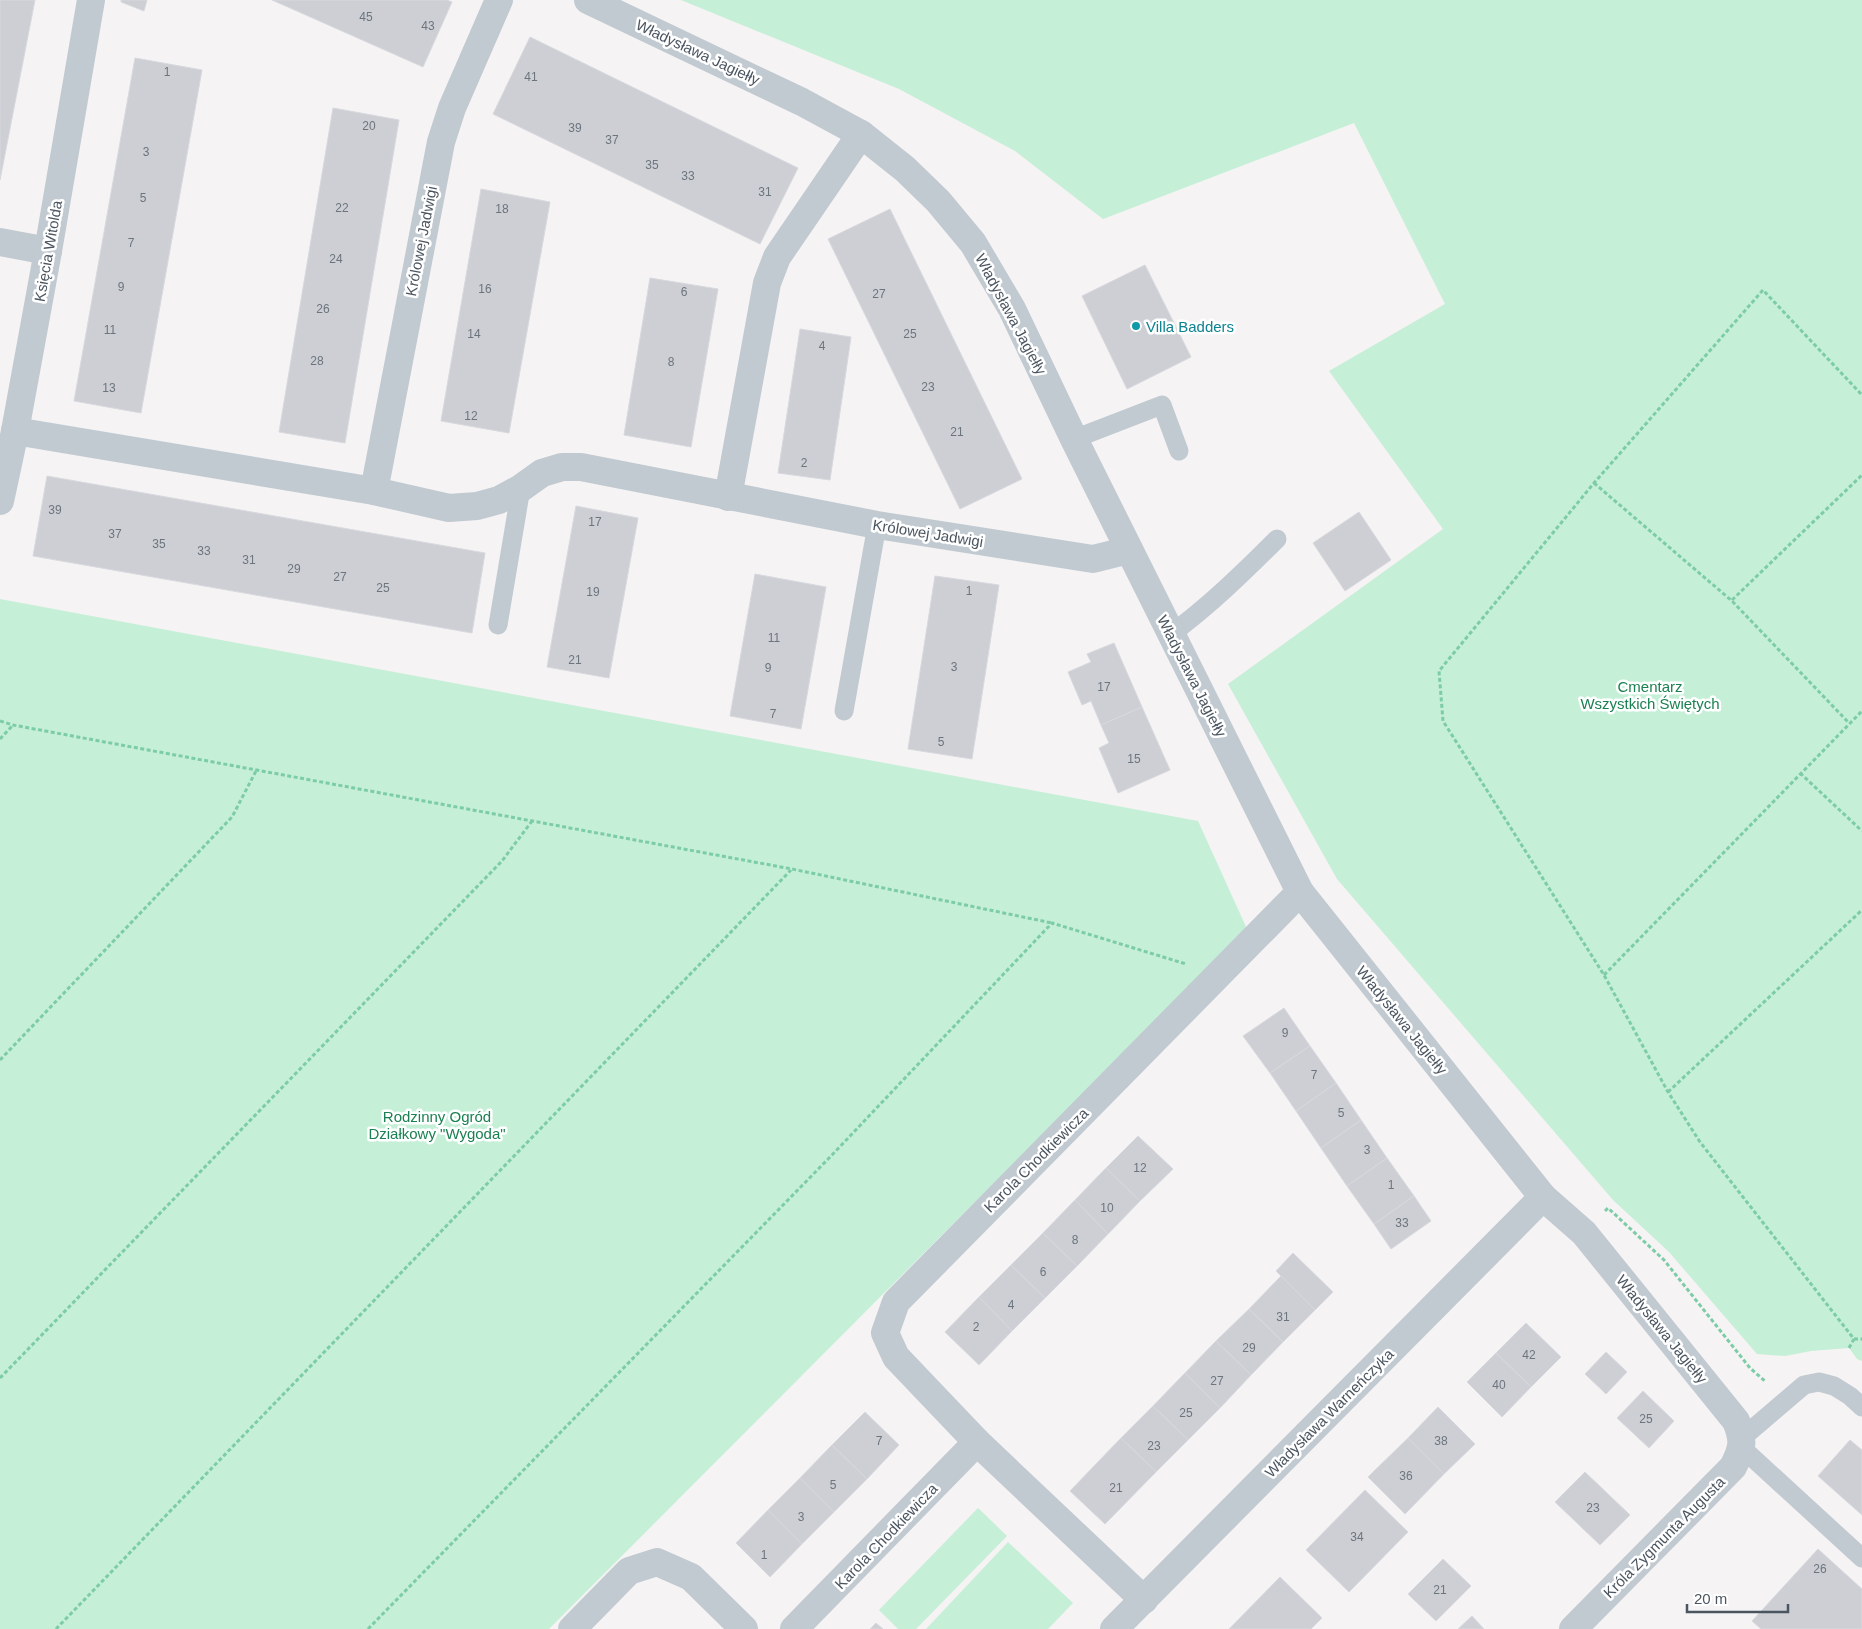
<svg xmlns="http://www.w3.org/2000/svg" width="1862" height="1629" viewBox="0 0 1862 1629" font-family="Helvetica,sans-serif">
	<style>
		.green { fill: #c5efd7 }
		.building { fill: #cdcfd5; stroke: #d7d9de }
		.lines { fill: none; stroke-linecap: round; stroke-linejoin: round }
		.path { stroke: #7dcca8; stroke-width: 3; stroke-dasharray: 4 2.5; stroke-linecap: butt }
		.lane { stroke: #c1c9d1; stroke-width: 19 }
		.street { stroke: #c1c9d1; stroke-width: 28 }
		.culture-dot { fill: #0f9aa8; stroke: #fff; stroke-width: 2 }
		.labels { text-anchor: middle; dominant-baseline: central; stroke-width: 5; stroke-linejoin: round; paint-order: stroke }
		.number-label { font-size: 12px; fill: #6c747d }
		.street-label { font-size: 15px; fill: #4b5560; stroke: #fff }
		.culture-label { font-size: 15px; fill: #0d838f; stroke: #fff; text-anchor: start }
		.park-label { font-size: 15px; fill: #1c8152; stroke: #fff }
	</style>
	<rect width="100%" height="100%" fill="#f5f3f3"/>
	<g class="green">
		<path d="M681,0H1862V1361L1857,1359L1849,1348L1811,1351L1785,1356L1757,1354L1669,1252L1613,1200L1337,879L1228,684L1443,529L1329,371L1445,304L1354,123L1103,219L1015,151L899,89Z"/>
		<path d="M0,599L1198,821L1247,929L549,1629H0Z"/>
		<path d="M978,1508L1007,1536L916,1629H898L879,1610Z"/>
		<path d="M1008,1542L1073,1603L1048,1629H926Z"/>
	</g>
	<g class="building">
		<path d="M0,0H35L0,180Z"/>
		<path d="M121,0H147L144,11L121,2Z"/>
		<path d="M272,0H447L452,2L423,67Z"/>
		<path d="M530,37L798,168L760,244L493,114Z"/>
		<path d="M135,58L202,70L141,413L74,401Z"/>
		<path d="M333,108L399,120L345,443L279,432Z"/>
		<path d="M481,189L550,202L509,433L441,421Z"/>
		<path d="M890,209L1022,479L960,509L828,239Z"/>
		<path d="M1145,265L1191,357L1127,389L1082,296Z"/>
		<path d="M650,278L718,289L691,447L624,435Z"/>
		<path d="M800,329L851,337L830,480L778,473Z"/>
		<path d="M47,476L485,553L472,633L33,556Z"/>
		<path d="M576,506L638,518L609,678L547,667Z"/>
		<path d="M1359,512L1391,560L1345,591L1313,543Z"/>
		<path d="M755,574L826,587L801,729L730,716Z"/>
		<path d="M935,576L999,585L972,759L908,749Z"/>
		<path d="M1114,643L1142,707L1101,725L1091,701L1082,705L1068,672L1091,662L1087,654Z"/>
		<path d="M1142,707L1170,770L1118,793L1099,748L1109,743L1101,725Z"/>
		<path d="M1284,1008L1310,1046L1270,1073L1243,1036Z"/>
		<path d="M1310,1046L1336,1083L1296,1111L1270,1073Z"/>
		<path d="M1336,1083L1361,1120L1321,1148L1296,1111Z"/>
		<path d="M1361,1120L1387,1158L1347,1186L1321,1148Z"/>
		<path d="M1138,1136L1173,1169L1140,1201L1106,1168Z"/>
		<path d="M1387,1158L1414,1196L1374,1224L1347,1186Z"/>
		<path d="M1106,1168L1140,1201L1108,1234L1075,1200Z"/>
		<path d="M1414,1196L1431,1221L1391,1249L1374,1224Z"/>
		<path d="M1075,1200L1108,1234L1077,1266L1043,1233Z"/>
		<path d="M1043,1233L1077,1266L1045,1298L1011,1265Z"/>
		<path d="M1293,1253L1333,1292L1315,1310L1276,1271Z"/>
		<path d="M1011,1265L1045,1298L1012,1331L979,1297Z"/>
		<path d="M1281,1276L1315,1310L1283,1342L1249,1309Z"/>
		<path d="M979,1297L1012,1331L979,1365L945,1332Z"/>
		<path d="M1249,1309L1283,1342L1251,1375L1216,1341Z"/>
		<path d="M1526,1323L1561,1357L1531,1387L1496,1353Z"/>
		<path d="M1216,1341L1251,1375L1220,1408L1185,1373Z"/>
		<path d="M1606,1352L1627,1372L1606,1394L1585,1374Z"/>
		<path d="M1496,1353L1531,1387L1502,1417L1467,1382Z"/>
		<path d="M1185,1373L1220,1408L1188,1440L1153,1406Z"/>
		<path d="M1643,1391L1674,1421L1649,1448L1617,1418Z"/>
		<path d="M1153,1406L1188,1440L1156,1472L1121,1438Z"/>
		<path d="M1438,1407L1475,1444L1444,1474L1408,1438Z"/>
		<path d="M865,1412L899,1445L867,1479L832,1445Z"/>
		<path d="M1121,1438L1156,1472L1105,1524L1070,1491Z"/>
		<path d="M1408,1438L1444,1474L1405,1514L1368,1477Z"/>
		<path d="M1850,1440L1862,1450V1515L1818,1476Z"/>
		<path d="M832,1445L867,1479L834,1512L800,1478Z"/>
		<path d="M1585,1472L1630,1515L1600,1545L1555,1502Z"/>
		<path d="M800,1478L834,1512L802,1544L768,1510Z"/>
		<path d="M1365,1490L1408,1532L1349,1592L1306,1550Z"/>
		<path d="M768,1510L802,1544L770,1577L736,1543Z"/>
		<path d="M1818,1549L1862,1589V1629H1761L1752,1621Z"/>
		<path d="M1443,1559L1471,1586L1436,1621L1408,1594Z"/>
		<path d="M1280,1577L1322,1618L1311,1629H1229Z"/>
		<path d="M1472,1616L1484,1629H1458Z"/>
		<path d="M876,1623L883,1629H870Z"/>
	</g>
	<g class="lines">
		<g class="path">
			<path d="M1594,483L1732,601L1849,723"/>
			<path d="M1732,600L1862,475"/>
			<path d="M0,721L13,725L792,869L1052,923"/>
			<path d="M0,739L13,725"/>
			<path d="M1800,773L1862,831"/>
			<path d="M1604,975L1862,711"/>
			<path d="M0,1060L232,817L256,771"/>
			<path d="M1668,1092L1862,910"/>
			<path d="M1605,1211L1608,1208L1664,1260L1750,1368L1766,1382"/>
			<path d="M1854,1339H1862"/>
			<path d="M1849,1348L1854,1339L1700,1142L1668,1092L1604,975L1443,721L1439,671L1594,483L1763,290L1862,395"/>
			<path d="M0,1378L502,861L532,821"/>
			<path d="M56,1629L791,870"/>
			<path d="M368,1629L832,1155L1052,923L1186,964"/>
		</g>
		<g class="lane">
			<path d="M1074,439L1162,405L1179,451"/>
			<path d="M498,625L521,488"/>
			<path d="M1171,634C1209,606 1243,573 1277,539"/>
			<path d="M844,711L877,525"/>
			<path d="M1742,1438L1804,1385L1819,1382L1834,1386L1850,1396L1862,1407"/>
			<path d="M1741,1447L1862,1558"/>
		</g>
		<g class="street">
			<path d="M588,0L802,102L861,134L905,169L938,201L973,243L1012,309L1074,439L1300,892L1543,1197L1584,1233L1736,1421C1744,1440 1743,1448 1733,1467L1573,1629"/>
			<path d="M0,242L48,251"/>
			<path d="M15,431L374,491L449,508L477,506L499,500L521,488L542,473L562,467H581L877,525L1093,559L1129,550"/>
			<path d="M374,491L441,142L452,108L499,0"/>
			<path d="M728,497L767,283L777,257L861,134"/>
			<path d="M0,501L15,431L48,251L91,0"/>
			<path d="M1144,1600L977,1442L896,1357L885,1333L896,1302L1300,892"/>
			<path d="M572,1629L629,1571L657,1562L691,1577L744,1629"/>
			<path d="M794,1629L977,1442"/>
			<path d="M1114,1629L1543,1197"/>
		</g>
	</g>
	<circle class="culture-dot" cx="1136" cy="326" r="5"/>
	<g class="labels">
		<g class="number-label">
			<text x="366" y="17">45</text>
			<text x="428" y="26">43</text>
			<text x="167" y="72">1</text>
			<text x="531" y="77">41</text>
			<text x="369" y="126">20</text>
			<text x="575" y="128">39</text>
			<text x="612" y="140">37</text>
			<text x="146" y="152">3</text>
			<text x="652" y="165">35</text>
			<text x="688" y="176">33</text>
			<text x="765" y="192">31</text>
			<text x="143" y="198">5</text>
			<text x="342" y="208">22</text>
			<text x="502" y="209">18</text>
			<text x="131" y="243">7</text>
			<text x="336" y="259">24</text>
			<text x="121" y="287">9</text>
			<text x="485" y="289">16</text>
			<text x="684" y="292">6</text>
			<text x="879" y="294">27</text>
			<text x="323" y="309">26</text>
			<text x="110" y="330">11</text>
			<text x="474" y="334">14</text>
			<text x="910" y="334">25</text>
			<text x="822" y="346">4</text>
			<text x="317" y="361">28</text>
			<text x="671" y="362">8</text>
			<text x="928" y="387">23</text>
			<text x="109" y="388">13</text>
			<text x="471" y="416">12</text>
			<text x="957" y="432">21</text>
			<text x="804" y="463">2</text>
			<text x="55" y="510">39</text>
			<text x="595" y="522">17</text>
			<text x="115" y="534">37</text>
			<text x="159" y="544">35</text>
			<text x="204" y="551">33</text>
			<text x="249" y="560">31</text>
			<text x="294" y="569">29</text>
			<text x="340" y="577">27</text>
			<text x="383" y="588">25</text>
			<text x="969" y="591">1</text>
			<text x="593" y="592">19</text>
			<text x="774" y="638">11</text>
			<text x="575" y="660">21</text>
			<text x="954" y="667">3</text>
			<text x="768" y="668">9</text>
			<text x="1104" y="687">17</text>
			<text x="773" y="714">7</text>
			<text x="941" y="742">5</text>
			<text x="1134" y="759">15</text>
			<text x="1285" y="1033">9</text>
			<text x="1314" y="1075">7</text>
			<text x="1341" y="1113">5</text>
			<text x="1367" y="1150">3</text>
			<text x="1140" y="1168">12</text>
			<text x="1391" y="1185">1</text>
			<text x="1107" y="1208">10</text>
			<text x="1402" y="1223">33</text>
			<text x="1075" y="1240">8</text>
			<text x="1043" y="1272">6</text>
			<text x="1011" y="1305">4</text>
			<text x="1283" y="1317">31</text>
			<text x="976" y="1327">2</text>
			<text x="1249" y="1348">29</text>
			<text x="1529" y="1355">42</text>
			<text x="1217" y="1381">27</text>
			<text x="1499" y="1385">40</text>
			<text x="1186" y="1413">25</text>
			<text x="1646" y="1419">25</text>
			<text x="879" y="1441">7</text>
			<text x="1441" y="1441">38</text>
			<text x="1154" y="1446">23</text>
			<text x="1406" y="1476">36</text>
			<text x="833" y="1485">5</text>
			<text x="1116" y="1488">21</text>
			<text x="1593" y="1508">23</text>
			<text x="801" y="1517">3</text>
			<text x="1357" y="1537">34</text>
			<text x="764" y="1555">1</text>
			<text x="1820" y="1569">26</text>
			<text x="1440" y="1590">21</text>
		</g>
		<g class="street-label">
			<text transform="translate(698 52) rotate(25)">Władysława Jagiełły</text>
			<text transform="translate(421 241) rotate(-79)">Królowej Jadwigi</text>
			<text transform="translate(48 251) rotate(-80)">Księcia Witolda</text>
			<text transform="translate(1011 314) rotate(62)">Władysława Jagiełły</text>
			<text transform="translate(928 533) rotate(9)">Królowej Jadwigi</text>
			<text transform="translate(1192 676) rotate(63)">Władysława Jagiełły</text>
			<text transform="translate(1402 1020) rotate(51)">Władysława Jagiełły</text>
			<text transform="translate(1036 1160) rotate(-45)">Karola Chodkiewicza</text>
			<text transform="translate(1662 1329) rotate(51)">Władysława Jagiełły</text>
			<text transform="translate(1329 1413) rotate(-45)">Władysława Warneńczyka</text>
			<text transform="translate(886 1536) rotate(-46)">Karola Chodkiewicza</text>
			<text transform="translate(1664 1537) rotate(-45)">Króla Zygmunta Augusta</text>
		</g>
		<g class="culture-label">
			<text x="1146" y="326">Villa Badders</text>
		</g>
		<g class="park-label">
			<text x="1650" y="686">Cmentarz<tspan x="1650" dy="17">Wszystkich Świętych</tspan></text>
			<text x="437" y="1116">Rodzinny Ogród<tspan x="437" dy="17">Działkowy "Wygoda"</tspan></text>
		</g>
	</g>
	<path d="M1687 1604v8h101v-8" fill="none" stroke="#4b5560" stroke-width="2.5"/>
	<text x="1694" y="1604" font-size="15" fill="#4b5560" stroke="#ffffff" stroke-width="4" paint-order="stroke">20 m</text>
</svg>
